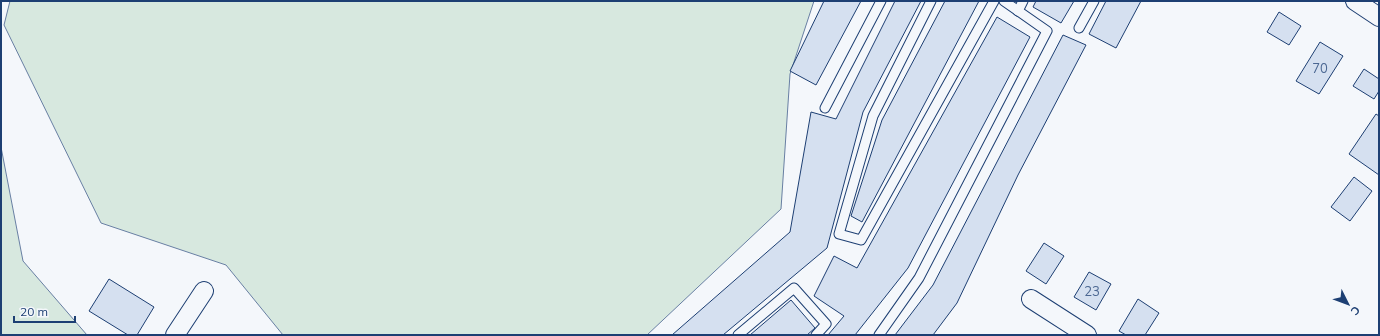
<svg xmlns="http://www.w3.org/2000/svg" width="1380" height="336" viewBox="0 0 1380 336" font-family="Mulish,sans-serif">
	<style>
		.green { fill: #d7e8df; stroke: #687fa3 }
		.building { fill: #d5e0f0; stroke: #1d3f73 }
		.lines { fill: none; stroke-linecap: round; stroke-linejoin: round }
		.service-casing { stroke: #1d3f73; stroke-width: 11 }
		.minor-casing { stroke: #1d3f73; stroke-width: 20 }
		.service { stroke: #f4f7fb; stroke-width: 9 }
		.minor { stroke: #f4f7fb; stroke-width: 18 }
		.labels { text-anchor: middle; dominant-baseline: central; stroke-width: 3; stroke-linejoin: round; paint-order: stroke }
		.number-label { font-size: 13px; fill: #4b6792 }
	</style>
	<rect width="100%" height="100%" fill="#f4f7fb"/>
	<g class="green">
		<path d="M10,1H814L790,74L781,209L647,335H283L226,265L101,223L4,25Z"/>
		<path d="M1,147L23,261L87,335H1Z"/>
	</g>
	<g class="building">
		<path d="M824,1H861L816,85L790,71Z"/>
		<path d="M895,1H921L863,112L827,248L723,335H672L790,232L811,112L836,119Z"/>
		<path d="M945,1H979L862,222L851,216L882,120Z"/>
		<path d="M1036,1H1074L1061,23L1033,7Z"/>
		<path d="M1106,1H1141L1116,48L1089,34Z"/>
		<path d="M1279,12L1301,26L1289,45L1267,32Z"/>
		<path d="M997,17L1030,37L908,268L855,335H828L844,316L814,296L834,256L857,268Z"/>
		<path d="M1063,35L1086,45L1018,175L957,303L933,335H895L933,285Z"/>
		<path d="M1320,42L1343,56L1319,94L1296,81Z"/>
		<path d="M1364,69L1379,79V91L1374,99L1353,86Z"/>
		<path d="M1376,114L1379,116V175L1349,154Z"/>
		<path d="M1354,177L1372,191L1350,221L1331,207Z"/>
		<path d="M1044,243L1064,256L1046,284L1026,271Z"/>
		<path d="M1089,272L1111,284L1096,310L1074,297Z"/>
		<path d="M109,279L154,307L137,335H128L89,311Z"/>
		<path d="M1138,299L1159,313L1145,335H1126L1119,331Z"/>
		<path d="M791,300L815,328L807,335H750Z"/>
	</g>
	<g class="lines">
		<g class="service-casing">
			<g id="service">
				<path d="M931,1L873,116L839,234L861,240L994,1"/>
				<path d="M1018,11L1023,1"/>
				<path d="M1079,28L1094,1"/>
				<path d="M825,108L881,1"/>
				<path d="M738,335L794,288L826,324L816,335"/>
				<path d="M879,335L919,278L1047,31L1004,1"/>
			</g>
		</g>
		<g class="minor-casing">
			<g id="minor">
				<path d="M1355,1L1379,17"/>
				<path d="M1031,299L1087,335"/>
				<path d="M175,335L204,291"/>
			</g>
		</g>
		<use href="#service" class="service"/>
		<use href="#minor" class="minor"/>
	</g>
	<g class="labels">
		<g class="number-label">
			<text x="1320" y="68">70</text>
			<text x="1092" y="291">23</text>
		</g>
	</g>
	<rect width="1380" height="336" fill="none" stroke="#1d3f73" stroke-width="4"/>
	<g transform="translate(1348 304) rotate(132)" stroke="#f4f7fb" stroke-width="3" paint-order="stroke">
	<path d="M0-3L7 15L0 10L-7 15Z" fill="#1d3f73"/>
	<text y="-6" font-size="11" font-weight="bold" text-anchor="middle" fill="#1d3f73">С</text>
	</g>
	<path d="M14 316v6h61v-6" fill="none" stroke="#1d3f73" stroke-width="2"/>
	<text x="20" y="316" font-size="12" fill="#1d3f73" stroke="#f4f7fb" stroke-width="3" paint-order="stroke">20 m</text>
</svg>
